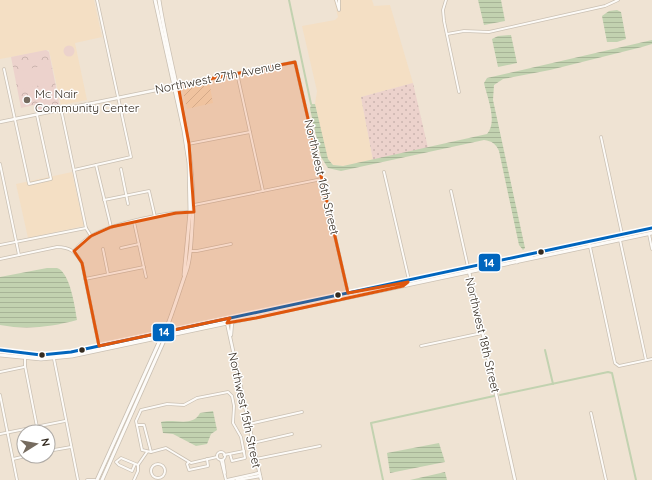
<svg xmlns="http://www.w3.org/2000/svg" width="652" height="480" viewBox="0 0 652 480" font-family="Quicksand,sans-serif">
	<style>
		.built { fill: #f4dfc4 }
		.industrial { fill: url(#industrial-furrows) }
		.grass { fill: url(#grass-dots) }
		.park { fill: url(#park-crowns) }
		.garden { fill: #ecd2cc }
		.water { fill: url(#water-rules) }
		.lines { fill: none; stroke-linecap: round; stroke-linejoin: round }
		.canal { stroke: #c2d2b0; stroke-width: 2 }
		.minor-casing { stroke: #cac0b3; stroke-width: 3.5 }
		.tertiary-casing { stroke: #cac0b3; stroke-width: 4 }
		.secondary-casing { stroke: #cac0b3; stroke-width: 4.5 }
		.minor { stroke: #fdfbf8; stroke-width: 2 }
		.tertiary { stroke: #fdfbf8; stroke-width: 2.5 }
		.secondary { stroke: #fdfbf8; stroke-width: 3 }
		.bus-1-casing { stroke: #fff; stroke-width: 6 }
		.bus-1 { stroke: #0065bd; stroke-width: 3 }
		.marked { fill: #df570d; fill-opacity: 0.2; stroke: #df570d; stroke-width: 3; stroke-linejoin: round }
		.poi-dot { fill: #756b5f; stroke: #fff; stroke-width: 1.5 }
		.bus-dot { fill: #342b20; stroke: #fff; stroke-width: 1.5 }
		.labels { text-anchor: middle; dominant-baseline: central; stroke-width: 3; stroke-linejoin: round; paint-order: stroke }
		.street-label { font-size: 12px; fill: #342b20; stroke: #fff }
		.poi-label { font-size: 12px; fill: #342b20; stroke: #fff; text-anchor: start }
		.line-badge { stroke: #fff; stroke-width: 1.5 }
		.badge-label { font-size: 11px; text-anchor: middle; font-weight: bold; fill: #fff }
	</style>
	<defs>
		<pattern id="industrial-furrows" width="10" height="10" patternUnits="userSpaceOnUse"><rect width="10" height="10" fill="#f4dfc4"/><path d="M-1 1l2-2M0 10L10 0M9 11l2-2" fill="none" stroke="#d2c0a8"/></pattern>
		<pattern id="grass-dots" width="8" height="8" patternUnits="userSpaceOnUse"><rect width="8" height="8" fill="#ecd2cc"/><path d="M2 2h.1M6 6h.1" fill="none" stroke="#cbb4af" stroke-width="1.8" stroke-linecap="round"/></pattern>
		<pattern id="park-crowns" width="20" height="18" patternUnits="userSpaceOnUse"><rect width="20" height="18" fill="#ecd2cc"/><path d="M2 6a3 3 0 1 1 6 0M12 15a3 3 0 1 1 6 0" fill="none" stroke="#cbb4af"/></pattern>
		<pattern id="water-rules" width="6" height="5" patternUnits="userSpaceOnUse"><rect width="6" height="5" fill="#c2d2b0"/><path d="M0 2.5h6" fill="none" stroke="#a7b497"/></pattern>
	</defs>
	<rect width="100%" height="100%" fill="#efe3d3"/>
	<g class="built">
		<path d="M0,0H94L102,37L75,43L87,100L61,105L49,50L0,59Z"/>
		<path d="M334,0H372L374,6L390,5L413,83L361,97L373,160L343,166L333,165L328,159L325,153L315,104L317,91L302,26L335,20L338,17Z"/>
		<path d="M72,172L84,226L28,238L16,184Z"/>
	</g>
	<path class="industrial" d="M209,81L213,103L187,109L182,87Z"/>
	<path class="grass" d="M413,83L428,148L373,160L361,97Z"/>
	<path class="park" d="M46,50L49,52L60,107L38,112L36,111L34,105L21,108L11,57Z"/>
	<g class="garden">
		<circle cx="69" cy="51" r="5.5"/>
		<path d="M50,64L54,82L19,90L15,72Z"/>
	</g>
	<g class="water">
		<path d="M478,0H501L505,21L484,25Z"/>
		<path d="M617,10L621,12L626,39L617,42H607L602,16L609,11Z"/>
		<path d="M511,35L517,63L498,67L492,39L498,36Z"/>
		<path d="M652,40V44L642,47L550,70L503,79L494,85L493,100L525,248L523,250L519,245L499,151C496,144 492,141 484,140L341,171L328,168L321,157L310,109L311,104H315L328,159L333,165L343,166L487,134C498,122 487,97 484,83L487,78Z"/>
		<path d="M47,268C50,268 54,268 57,268C70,272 75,307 77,320C51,327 27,330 0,325V277Z"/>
		<path d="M213,411L217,430L211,434L207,444L196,446L173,434L163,433L161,422C174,418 192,428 200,413Z"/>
		<path d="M439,443L445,462L390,473L387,453Z"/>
		<path d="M445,472L447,480H410Z"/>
	</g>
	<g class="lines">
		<g class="canal">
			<path d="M289,0L311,104"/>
			<path d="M545,350L553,384"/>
			<path d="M500,395L608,372L612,373L636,480"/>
			<path d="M383,480L371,423L494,396"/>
		</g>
		<g class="minor-casing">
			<g id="minor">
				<path d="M336,0L339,10"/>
				<path d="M339,0V9"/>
				<path d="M446,0L443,10L444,21L459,92"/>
				<path d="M447,34L464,31L489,32L605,6L618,0"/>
				<path d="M4,69L29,184L51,179L37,115"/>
				<path d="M237,73L263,191"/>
				<path d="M178,85L295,62L348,293"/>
				<path d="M61,109L86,228L91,236"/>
				<path d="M601,137L622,234"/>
				<path d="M188,144L250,132"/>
				<path d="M0,164L19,255"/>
				<path d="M96,165L111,227"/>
				<path d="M121,169L128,204"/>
				<path d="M74,170L131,157L97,0"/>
				<path d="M384,172L409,280"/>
				<path d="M451,191L468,267"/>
				<path d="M104,200L149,191L155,217"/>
				<path d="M194,205L322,179"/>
				<path d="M134,222L146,277"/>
				<path d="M649,234L652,249"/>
				<path d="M620,240L646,360"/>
				<path d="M589,242L615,363L619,366L652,359"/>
				<path d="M0,245L86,228"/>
				<path d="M121,248L139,244"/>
				<path d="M103,249L108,274"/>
				<path d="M74,251C79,245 85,239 93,235C112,224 168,211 191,212"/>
				<path d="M190,251H197L231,244"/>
				<path d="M0,259L57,247C70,247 76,252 82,263L99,346"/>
				<path d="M85,279L144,267"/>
				<path d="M421,346L482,333"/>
				<path d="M25,359V366L38,432"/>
				<path d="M54,359L78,480"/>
				<path d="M0,372L24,367"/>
				<path d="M0,395L17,480"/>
				<path d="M591,413L606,480"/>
				<path d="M249,424L302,412"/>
				<path d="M137,425H144L151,452L166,448L191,463L217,457"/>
				<path d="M0,434L65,421"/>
				<path d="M253,443L292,434"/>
				<path d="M48,451L71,447"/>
				<path d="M151,452L142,450L136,421L141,410L167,404L184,405L197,398L228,392L232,396L234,406L233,423L241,437L245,458L232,461L230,454"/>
				<circle cx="221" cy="456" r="4"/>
				<path d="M224,455L244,451"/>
				<path d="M13,459L26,456"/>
				<path d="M256,459L320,446"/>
				<path d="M221,460L226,480"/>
				<path d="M223,460L225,473"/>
				<path d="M189,462L187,464L189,470L208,466L207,459"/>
				<path d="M135,464L132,471L119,465L116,462L121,458L138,465L147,452"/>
				<circle cx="158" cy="471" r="7"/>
				<path d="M87,480H95"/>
				<path d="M134,480L138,471V465"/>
			</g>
		</g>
		<g class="tertiary-casing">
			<g id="tertiary">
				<path d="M0,122L176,86"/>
				<path d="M468,267L515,480"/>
				<path d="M227,323L261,480"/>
				<path d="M231,335L232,322"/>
				<path d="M228,480L259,473"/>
				<path d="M237,480L260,476"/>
			</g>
		</g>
		<g class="secondary-casing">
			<g id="secondary">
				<path d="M155,0L184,131L189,163L190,212L184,275"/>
				<path d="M517,262L519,259L530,257L533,254"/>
				<path d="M0,350L41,355L71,352L652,228"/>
				<path d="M0,355L41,359L72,356L652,233"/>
				<path d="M97,480L161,338L165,332C173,312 179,292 186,272C191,259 191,241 192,227C198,148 171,76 159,0"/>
				<path d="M102,480L166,336"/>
			</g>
		</g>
		<use href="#minor" class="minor"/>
		<use href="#tertiary" class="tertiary"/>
		<use href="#secondary" class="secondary"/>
		<g class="bus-1-casing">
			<path id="bus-1" d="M0,350L41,355L71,352L652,228"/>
		</g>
		<use href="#bus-1" class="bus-1"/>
	</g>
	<path class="marked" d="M295,62L348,293L408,282L403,286L256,318L227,323L230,318L99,346L82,263L74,251L91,236L111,227L176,213L194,212L189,144L178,85Z"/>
	<circle class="poi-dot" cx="27" cy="100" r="4"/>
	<g class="bus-dot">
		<circle cx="541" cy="252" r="3.5"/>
		<circle cx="338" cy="295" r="3.5"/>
		<circle cx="82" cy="350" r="3.5"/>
		<circle cx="42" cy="355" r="3.5"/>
	</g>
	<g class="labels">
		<g class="street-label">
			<text transform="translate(218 77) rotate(-11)">Northwest 27th Avenue</text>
			<text transform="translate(322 177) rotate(77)">Northwest 16th Street</text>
			<text transform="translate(483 335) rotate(77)">Northwest 18th Street</text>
			<text transform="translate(245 410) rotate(78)">Northwest 15th Street</text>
		</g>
		<g class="poi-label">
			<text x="35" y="93">Mc Nair<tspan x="35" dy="14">Community Center</tspan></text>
		</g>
	</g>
	<g class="line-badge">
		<rect x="478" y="253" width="23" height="19" rx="4" fill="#0065bd"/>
		<rect x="152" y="323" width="23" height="19" rx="4" fill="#0065bd"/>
	</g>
	<g class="badge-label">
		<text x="489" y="267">14</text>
		<text x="164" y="336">14</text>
	</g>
	<g transform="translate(36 444) rotate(79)"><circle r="19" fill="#ffffff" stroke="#aeaaa6"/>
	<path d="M0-3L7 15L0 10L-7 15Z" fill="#756b5f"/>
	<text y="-6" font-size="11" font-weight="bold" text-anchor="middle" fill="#342b20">N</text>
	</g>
</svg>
